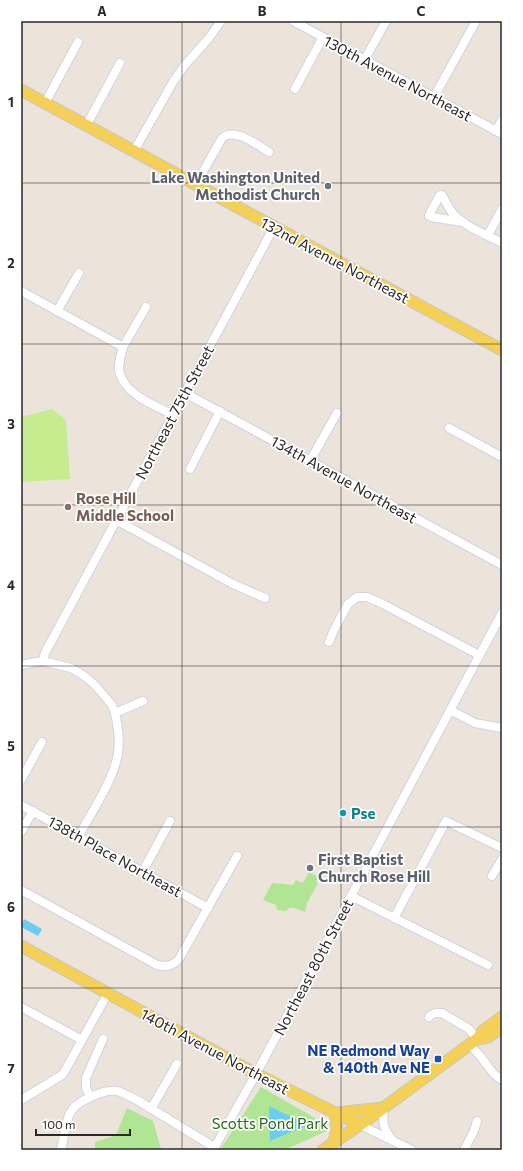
<svg xmlns="http://www.w3.org/2000/svg" width="523" height="1171" viewBox="0 0 523 1171" font-family="Commissioner,sans-serif">
	<style>
		.green { fill: #b0e594 }
		.pitch { fill: #c5ed8f }
		.water { fill: #69cef2 }
		.lines { fill: none; stroke-linecap: round; stroke-linejoin: round }
		.minor-casing { stroke: #cfd3e3; stroke-width: 10 }
		.major-casing { stroke: #c7c7c7; stroke-width: 13 }
		.minor { stroke: #fff; stroke-width: 8 }
		.major { stroke: #f5d056; stroke-width: 11 }
		.grid { fill: none; stroke: #292929; stroke-width: 1; stroke-opacity: 0.55 }
		.worship-dot { fill: #6b7280; stroke: #fff; stroke-width: 1.5 }
		.education-dot { fill: #8d6e63; stroke: #fff; stroke-width: 1.5 }
		.culture-dot { fill: #0f9aa8; stroke: #fff; stroke-width: 1.5 }
		.transit-dot { fill: #1a4fb4; stroke: #fff; stroke-width: 1.5 }
		.labels { text-anchor: middle; dominant-baseline: central; stroke-width: 3.5; stroke-linejoin: round; paint-order: stroke }
		.street-label { font-size: 15px; fill: #292929; stroke: #fff }
		.worship-label { font-size: 15px; font-weight: bold; fill: #5b616d; stroke: #fff; text-anchor: end }
		.education-label { font-size: 15px; font-weight: bold; fill: #785e54; stroke: #fff; text-anchor: start }
		.culture-label { font-size: 15px; font-weight: bold; fill: #0d838f; stroke: #fff; text-anchor: start }
		.transit-label { font-size: 15px; font-weight: bold; fill: #164399; stroke: #fff; text-anchor: end }
		.park-label { font-size: 15px; fill: #286817; stroke: #fff }
		.neatline { fill: none; stroke: #292929; stroke-width: 1.5 }
		.grid-label { font-size: 13px; text-anchor: middle; font-weight: bold; fill: #292929 }
	</style>
	<rect width="100%" height="100%" fill="#ece4da"/>
	<g class="green">
		<path d="M309,872L318,877L316,882L318,883L307,903L305,912L294,908H289L286,911L277,910L276,905L263,900L272,883L293,885L296,880L303,883Z"/>
		<path d="M261,1087L327,1125L329,1130L284,1150H220Z"/>
		<path d="M127,1108L153,1121L161,1149L160,1150H95V1142L116,1135Z"/>
	</g>
	<path class="pitch" d="M52,409L66,420L70,479L21,482V417Z"/>
	<g class="water">
		<path d="M24,919L42,929L38,936L21,927Z"/>
		<path d="M269,1106L308,1125L270,1141Z"/>
	</g>
	<g class="lines">
		<g class="minor-casing">
			<g id="minor">
				<path d="M293,21L502,134"/>
				<path d="M365,59L386,21"/>
				<path d="M295,89L323,37"/>
				<path d="M434,97L476,21"/>
				<path d="M45,103L78,42"/>
				<path d="M86,126L120,63"/>
				<path d="M496,131L502,120"/>
				<path d="M134,151L173,82L184,66L209,38L221,21"/>
				<path d="M196,184L222,138C235,127 257,145 269,152"/>
				<path d="M463,222L431,217L429,216L430,213L440,195H442C445,200 448,207 451,211C462,226 486,234 502,243"/>
				<path d="M488,235L502,209"/>
				<path d="M21,291L123,347C121,355 117,367 120,374C127,396 155,405 173,415"/>
				<path d="M57,311L79,273"/>
				<path d="M123,347L146,307"/>
				<path d="M185,393L502,565"/>
				<path d="M449,428L502,457"/>
				<path d="M310,461L337,413"/>
				<path d="M190,469L220,411"/>
				<path d="M116,520L233,584L265,598"/>
				<path d="M329,642L334,630L348,604L357,597H367L381,603L479,655"/>
				<path d="M43,661L45,653L274,227"/>
				<path d="M21,665L36,662L43,661L71,668L83,675L94,684L112,705L115,713"/>
				<path d="M450,710L475,723L502,728"/>
				<path d="M21,780L42,742"/>
				<path d="M21,805L208,908"/>
				<path d="M21,832L33,811"/>
				<path d="M78,837C91,813 114,780 118,753C120,740 118,726 115,713L143,701"/>
				<path d="M143,871L170,821"/>
				<path d="M492,876L502,859"/>
				<path d="M21,890L157,965C167,967 173,966 179,959L237,856"/>
				<path d="M351,896L488,965"/>
				<path d="M394,918L446,821L502,848"/>
				<path d="M21,1007L82,1040"/>
				<path d="M429,1017L431,1015L435,1013H442L469,1029L477,1039"/>
				<path d="M469,1044C473,1048 477,1052 480,1056C487,1064 492,1075 502,1080"/>
				<path d="M90,1097L86,1088V1078L103,1039"/>
				<path d="M21,1100L62,1075L66,1069L108,993"/>
				<path d="M384,1107C382,1123 383,1128 393,1141"/>
				<path d="M151,1109L177,1064"/>
				<path d="M360,1125L412,1150"/>
				<path d="M61,1150C64,1138 65,1124 70,1113C76,1101 104,1089 117,1091C124,1093 130,1097 137,1100L214,1147"/>
				<path d="M213,1150L256,1074L502,613"/>
				<path d="M464,1150L474,1131L477,1121"/>
			</g>
		</g>
		<g class="major-casing">
			<g id="major">
				<path d="M21,90L502,350"/>
				<path d="M21,946L256,1074L360,1125"/>
				<path d="M477,1039L488,1037L502,1027"/>
				<path d="M336,1113L383,1108"/>
				<path d="M333,1144C338,1132 337,1126 335,1113"/>
				<path d="M323,1150L367,1120L477,1039L483,1031L502,1017"/>
			</g>
		</g>
		<use href="#minor" class="minor"/>
		<use href="#major" class="major"/>
	</g>
	<path class="grid" d="M182,21V1150M341,21V1150M21,183H502M21,344H502M21,505H502M21,666H502M21,827H502M21,988H502"/>
	<g class="worship-dot">
		<circle cx="328" cy="186" r="4"/>
		<circle cx="310" cy="868" r="4"/>
	</g>
	<circle class="education-dot" cx="68" cy="507" r="4"/>
	<circle class="culture-dot" cx="343" cy="813" r="4"/>
	<rect class="transit-dot" x="434" y="1055" width="8" height="8" rx="2"/>
	<g class="labels">
		<g class="street-label">
			<text transform="translate(398 78) rotate(28)">130th Avenue Northeast</text>
			<text transform="translate(335 260) rotate(28)">132nd Avenue Northeast</text>
			<text transform="translate(174 412) rotate(-62)">Northeast 75th Street</text>
			<text transform="translate(344 479) rotate(29)">134th Avenue Northeast</text>
			<text transform="translate(115 856) rotate(29)">138th Place Northeast</text>
			<text transform="translate(313 967) rotate(-62)">Northeast 80th Street</text>
			<text transform="translate(215 1051) rotate(28)">140th Avenue Northeast</text>
		</g>
		<g class="worship-label">
			<text x="320" y="177">Lake Washington United<tspan x="320" dy="17">Methodist Church</tspan></text>
			<text x="318" y="859" text-anchor="start">First Baptist<tspan x="318" dy="17">Church Rose Hill</tspan></text>
		</g>
		<g class="education-label">
			<text x="76" y="498">Rose Hill<tspan x="76" dy="17">Middle School</tspan></text>
		</g>
		<g class="culture-label">
			<text x="351" y="813">Pse</text>
		</g>
		<g class="transit-label">
			<text x="430" y="1050">NE Redmond Way<tspan x="430" dy="17">&amp; 140th Ave NE</tspan></text>
		</g>
		<g class="park-label">
			<text x="270" y="1123">Scotts Pond Park</text>
		</g>
	</g>
	<rect width="523" height="1171" fill="none" stroke="#ffffff" stroke-width="44"/>
	<path d="M36 1129v6h94v-6" fill="none" stroke="#292929" stroke-width="2"/>
	<text x="42" y="1129" font-size="12" fill="#292929" stroke="#ffffff" stroke-width="3" paint-order="stroke">100 m</text>
	<rect x="22" y="22" width="479" height="1127" class="neatline"/>
	<g class="grid-label">
		<text x="102" y="16">A</text>
		<text x="262" y="16">B</text>
		<text x="421" y="16">C</text>
		<text x="11" y="107">1</text>
		<text x="11" y="268">2</text>
		<text x="11" y="429">3</text>
		<text x="11" y="590">4</text>
		<text x="11" y="751">5</text>
		<text x="11" y="912">6</text>
		<text x="11" y="1073">7</text>
	</g>
</svg>
